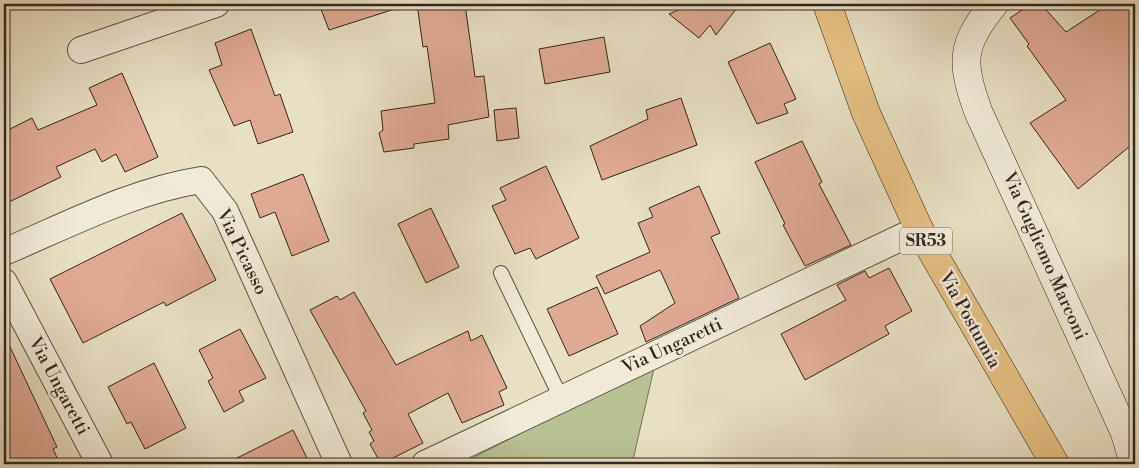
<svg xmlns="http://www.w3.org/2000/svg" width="1139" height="468" viewBox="0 0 1139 468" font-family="'Libre Bodoni',serif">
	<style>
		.green { fill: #b8c192; stroke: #767459 }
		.building { fill: #e0a994; stroke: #342820 }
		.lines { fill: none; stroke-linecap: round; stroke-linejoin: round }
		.lane-casing { stroke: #615649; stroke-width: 16 }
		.street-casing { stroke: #615649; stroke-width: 28 }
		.secondary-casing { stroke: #342820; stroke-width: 29 }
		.primary-casing { stroke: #342820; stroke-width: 29 }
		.lane { stroke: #f0ead9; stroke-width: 14 }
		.street { stroke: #f0ead9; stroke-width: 26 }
		.secondary { stroke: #f0ead9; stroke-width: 28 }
		.primary { stroke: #e4c082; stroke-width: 28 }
		.labels { text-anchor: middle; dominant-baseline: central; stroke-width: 5; stroke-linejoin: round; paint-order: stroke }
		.shield { fill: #f0ead9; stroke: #6c6258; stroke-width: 1 }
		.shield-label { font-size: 16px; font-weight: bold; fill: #342820 }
		.street-label { font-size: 18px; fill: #342820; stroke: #f0ead9 }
	</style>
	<rect width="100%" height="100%" fill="#e8dfc4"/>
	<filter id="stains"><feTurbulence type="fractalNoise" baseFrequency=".004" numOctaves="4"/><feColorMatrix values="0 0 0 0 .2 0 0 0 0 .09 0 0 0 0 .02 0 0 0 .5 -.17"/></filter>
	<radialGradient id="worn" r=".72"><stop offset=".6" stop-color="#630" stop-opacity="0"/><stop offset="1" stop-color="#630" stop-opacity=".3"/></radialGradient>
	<path class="green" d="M655,364L632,464H461Z"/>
	<g class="building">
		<path d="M319,4H397L398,8L329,30Z"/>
		<path d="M417,4H465L475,77L484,76L489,117L448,125L449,139L414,144V148L384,152L379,133L383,130L381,111L435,103L427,46L423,47Z"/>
		<path d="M692,4H740L716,35L710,25L699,38L669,14Z"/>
		<path d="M1031,4H1041L1066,32L1109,4H1135V142L1078,189L1030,123L1066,100L1027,46L1029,44L1010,18Z"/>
		<path d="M251,29L275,96L280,94L293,132L258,144L250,120L234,126L209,70L222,65L215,43Z"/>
		<path d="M604,37L610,72L545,84L539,49Z"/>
		<path d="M770,43L796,99L784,104L788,113L757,124L728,62Z"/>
		<path d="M122,73L158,157L125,172L116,154L102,162L95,149L56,167L61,177L9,202L4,191V132L32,118L38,130L97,105L89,88Z"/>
		<path d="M681,98L697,145L602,180L590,146L648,119L646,110Z"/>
		<path d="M516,108L519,138L497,141L494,110Z"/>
		<path d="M802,141L822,182L819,184L851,245L805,266L783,225L785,224L755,162Z"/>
		<path d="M546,166L579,238L536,259L530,248L515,254L492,206L506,200L500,188Z"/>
		<path d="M303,174L329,241L292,256L275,212L260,218L251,194Z"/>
		<path d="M699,186L720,233L711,237L739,298L646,342L640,326L675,303L660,270L605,294L596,276L650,252L638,223L653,217L649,208Z"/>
		<path d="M431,208L459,267L426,283L398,224Z"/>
		<path d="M182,213L216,280L166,306L164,302L83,343L50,279Z"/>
		<path d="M889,268L912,311L885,326L889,334L805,380L781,334L846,300L837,285L865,271L869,278Z"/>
		<path d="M597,287L618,334L569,356L547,309Z"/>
		<path d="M354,292L396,365L468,331L471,341L482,335L507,388L499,392L504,405L462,423L448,393L408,414L423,443L381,464L370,444L374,441L369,432L372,430L363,413L366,411L310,310L337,296L340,300Z"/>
		<path d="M240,329L266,378L239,391L244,401L224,412L208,381L213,378L199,350Z"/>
		<path d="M4,334L57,447L53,449L60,464H4Z"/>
		<path d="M154,363L186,428L145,449L131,422L127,424L108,387Z"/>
		<path d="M293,430L310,464H225Z"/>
	</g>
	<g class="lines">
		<g class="lane-casing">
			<path id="lane" d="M501,273L561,398"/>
		</g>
		<g class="street-casing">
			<g id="street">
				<path d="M81,50L216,4"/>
				<path d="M4,252C68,225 132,191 201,180L225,211L339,464"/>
				<path d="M4,282L100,464"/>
				<path d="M425,464L919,229"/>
			</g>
		</g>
		<g class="secondary-casing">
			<path id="secondary" d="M994,4C960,45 961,63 978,111L1125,433L1134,464"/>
		</g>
		<g class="primary-casing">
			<path id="primary" d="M827,4L866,113L919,229L1055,464"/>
		</g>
		<use href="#lane" class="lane"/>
		<use href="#street" class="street"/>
		<use href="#secondary" class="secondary"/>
		<use href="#primary" class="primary"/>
	</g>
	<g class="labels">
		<rect class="shield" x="900" y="227.5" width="52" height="27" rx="4"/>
		<g class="shield-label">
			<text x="926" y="241">SR53</text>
		</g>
		<g class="street-label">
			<text transform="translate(242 252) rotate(64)">Via Picasso</text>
			<text transform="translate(1045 256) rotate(66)">Via Gugliemo Marconi</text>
			<text transform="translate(970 320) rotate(61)">Via Postumia</text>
			<text transform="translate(672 346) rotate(-25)">Via Ungaretti</text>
			<text transform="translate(59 386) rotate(62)">Via Ungaretti</text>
		</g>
	</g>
	<rect width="1139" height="468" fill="none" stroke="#e8dfc4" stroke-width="20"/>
	<rect x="5" y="5" width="1129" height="458" fill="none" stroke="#342820" stroke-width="2.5"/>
	<rect x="10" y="10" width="1119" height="448" fill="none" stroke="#342820"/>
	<rect width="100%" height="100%" filter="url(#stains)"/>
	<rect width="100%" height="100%" fill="url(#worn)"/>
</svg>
